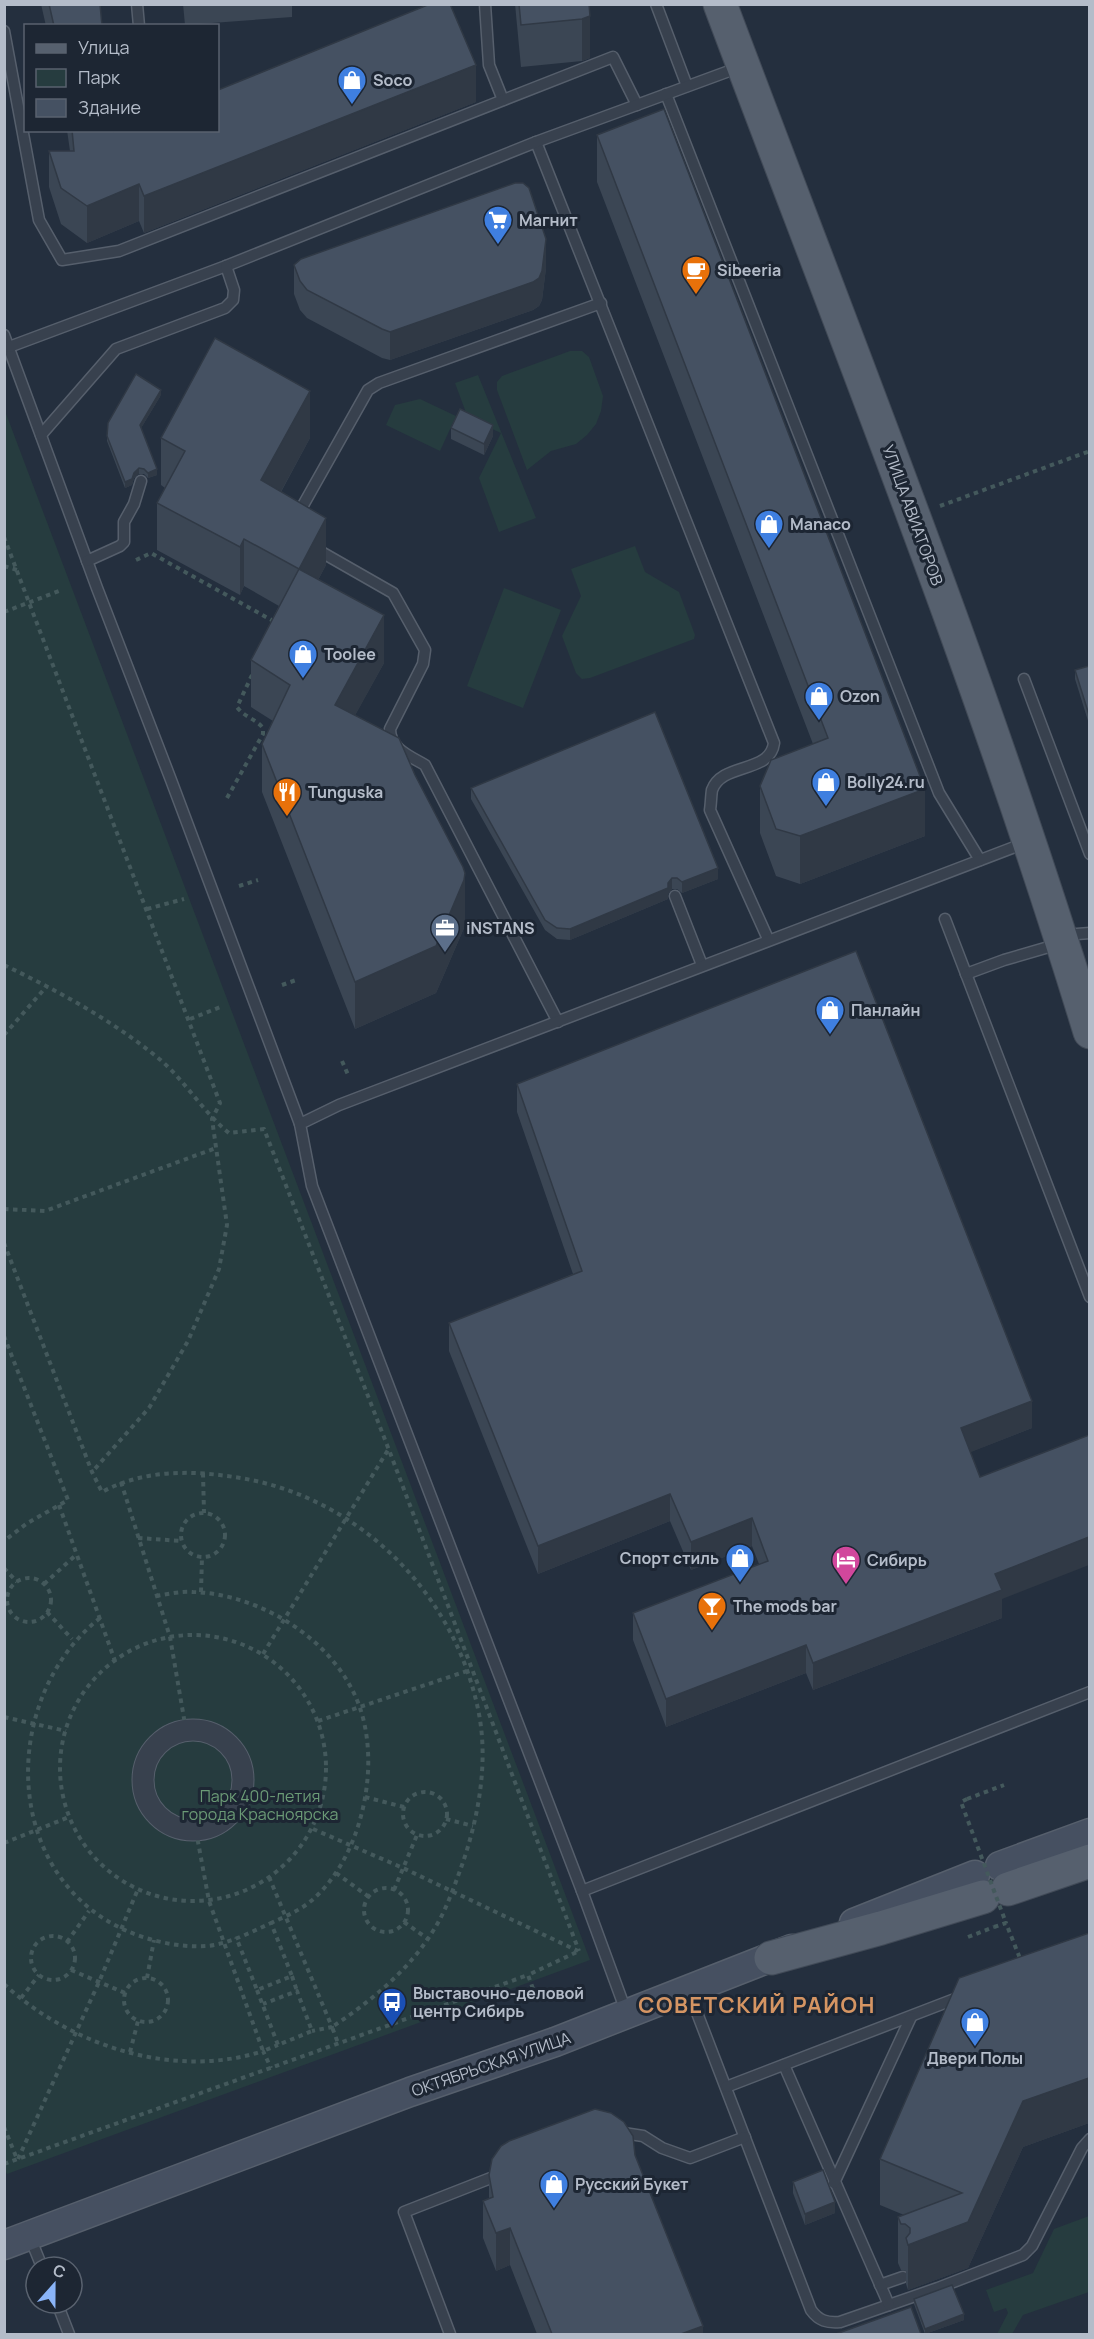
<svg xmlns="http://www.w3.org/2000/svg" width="1094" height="2339" viewBox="0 0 1094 2339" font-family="Manrope,sans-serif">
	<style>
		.green { fill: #263c3f }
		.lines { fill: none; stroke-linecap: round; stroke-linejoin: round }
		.lane-casing { stroke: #565f6c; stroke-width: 13 }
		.street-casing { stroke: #565f6c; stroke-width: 23 }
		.secondary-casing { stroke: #565f6c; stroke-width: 31 }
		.primary-casing { stroke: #414a57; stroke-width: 35 }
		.path { stroke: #44595c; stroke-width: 4; stroke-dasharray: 4.5 4.5; stroke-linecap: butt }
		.lane { stroke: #38414e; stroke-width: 10 }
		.street { stroke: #38414e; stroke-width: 21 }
		.secondary { stroke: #465061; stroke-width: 28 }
		.primary { stroke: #56606e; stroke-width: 33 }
		.path-bridge { stroke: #44595c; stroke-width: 4; stroke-dasharray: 4.5 4.5; stroke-linecap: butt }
		.wall { fill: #3b4654 }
		.shaded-wall { fill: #303945 }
		.building { fill: #455162; stroke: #303945; stroke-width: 1.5 }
		.labels { text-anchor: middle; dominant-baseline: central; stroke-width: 6; stroke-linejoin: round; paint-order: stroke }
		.poi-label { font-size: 16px; font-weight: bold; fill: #b4bcc9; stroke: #1d2633; text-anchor: start }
		.street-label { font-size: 16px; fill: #b4bcc9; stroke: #1d2633 }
		.park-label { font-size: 16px; fill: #6b9a76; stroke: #1d2633 }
		.district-label { font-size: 22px; font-weight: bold; letter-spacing: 1.5px; fill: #d59563; stroke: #1d2633 }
	</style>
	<rect width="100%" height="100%" fill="#242f3e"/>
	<g class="green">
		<path d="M570,351H582L589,357L603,396L601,411L596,424L587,435L576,444L551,451L527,470L497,390V382L502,376Z"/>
		<path d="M478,375L536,518L499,532L479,478L501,433L468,418L455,383Z"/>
		<path d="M420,399L456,416L440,451L386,425L395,405Z"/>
		<path d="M5,411L590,1960L7,2174L4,2168Z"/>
		<path d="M635,546L645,572L679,592L695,635L694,639L590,678L582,679L576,673L562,636L581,596L571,569Z"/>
		<path d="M504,588L561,610L523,708L467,686Z"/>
		<path d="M1089,2216V2292L1023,2315L1012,2334H997L1008,2313L1006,2308L994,2312L986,2290L1033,2273L1054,2229Z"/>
	</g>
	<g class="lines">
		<g class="lane-casing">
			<g id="lane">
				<path d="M137,4L139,26"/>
				<path d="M485,4L489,65L503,100"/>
				<path d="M656,4L687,86"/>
				<path d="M4,31L39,220L62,260L119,251L613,57L637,105"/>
				<path d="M666,94L939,793L980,860"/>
				<path d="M536,142L774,743C770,774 722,762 712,790C711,796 711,804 710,810L768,939"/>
				<path d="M4,335L97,588L171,780L300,1124"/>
				<path d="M9,347L226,266L536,142L740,67"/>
				<path d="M41,435L116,349L225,308L233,300L234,290L226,266"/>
				<path d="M297,516L368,390L379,383L601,303"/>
				<path d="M316,549L393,593L425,650L423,664L390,729C390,749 410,756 425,765L558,1022"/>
				<path d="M87,561L120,546L124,542V522L134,504L141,481"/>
				<path d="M1024,679L1090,854"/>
				<path d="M675,896L702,965"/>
				<path d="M945,919L1090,1297"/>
				<path d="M1064,935L1090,933"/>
				<path d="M966,974L1004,960L1059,944"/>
				<path d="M582,1891L1090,1692"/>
				<path d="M689,1992L811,2310C819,2321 827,2323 840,2322L938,2288L1023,2255L1032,2246L1082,2148L1090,2139"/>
				<path d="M627,2014L582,1891L312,1186L300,1124L339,1105L1025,843"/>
				<path d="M784,2065L889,2305"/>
				<path d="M726,2087L960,1997"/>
				<path d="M617,2132L643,2136L662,2148L690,2158L745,2137"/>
				<path d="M834,2183L911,2017"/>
				<path d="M29,2235L42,2267"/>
				<path d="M880,2285L903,2277"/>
				<path d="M57,2303L69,2334"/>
				<path d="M450,2334L404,2212L501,2174"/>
			</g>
		</g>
		<g class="street-casing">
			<circle id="street" cx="193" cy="1780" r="50"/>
		</g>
		<g class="secondary-casing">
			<g id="secondary">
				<path d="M1000,1866L1090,1833"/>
				<path d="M854,1923L975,1875"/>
				<path d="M4,2245L410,2092L555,2042L792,1949"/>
			</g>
		</g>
		<g class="primary-casing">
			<g id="primary">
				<path d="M720,4C848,345 984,683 1090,1032"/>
				<path d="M1008,1889L1090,1861"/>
				<path d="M771,1958L881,1928L983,1897"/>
			</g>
		</g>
		<g class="path">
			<path d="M940,506L1090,451"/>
			<path d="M4,537L220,1103L212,1119L227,1225L219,1269L188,1341L149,1408L92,1472"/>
			<path d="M136,560L151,553L275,622"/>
			<path d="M4,566L17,570"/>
			<path d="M4,612L59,591"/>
			<path d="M227,798L263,734V728C256,719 244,717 237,707L252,675"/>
			<path d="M239,886L258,880"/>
			<path d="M147,909L184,899"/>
			<path d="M4,965C58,991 110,1019 157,1057C184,1079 202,1111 229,1133L264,1129L389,1450L579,1951"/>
			<path d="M282,985L299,979"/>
			<path d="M190,1019L223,1006"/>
			<path d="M4,1035L47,986"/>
			<path d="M342,1061L349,1077"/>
			<path d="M4,1209L45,1211L216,1148"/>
			<path d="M4,1243L92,1472L102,1492C143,1470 189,1470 234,1477C355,1494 453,1590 478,1709C489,1760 479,1816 462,1865C454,1887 446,1911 433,1931C409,1970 370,2002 332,2027L338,2043"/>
			<path d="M4,1336L68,1500L26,1524L4,1541"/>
			<path d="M203,1473L204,1513"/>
			<path d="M121,1482L170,1637L186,1730"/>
			<path d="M59,1505L115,1661"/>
			<circle cx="203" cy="1535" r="22"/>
			<path d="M138,1538L182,1541"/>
			<path d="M4,1568L17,1582"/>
			<circle cx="29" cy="1600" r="22"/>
			<path d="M44,1584L77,1554"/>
			<path d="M201,1592L202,1557"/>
			<path d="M156,1596C168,1594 181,1591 193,1592C261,1594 337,1641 360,1708C381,1769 361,1859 311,1901C299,1911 284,1917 271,1923"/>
			<path d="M47,1612L72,1639"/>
			<path d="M100,1618C0,1697 0,1875 127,1931C150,1941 181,1948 207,1946C229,1944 251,1932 271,1923L292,1976L257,1990L236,1937"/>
			<circle cx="193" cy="1768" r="133"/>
			<path d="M263,1654L388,1450"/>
			<path d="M4,1717L66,1731"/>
			<path d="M318,1721L467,1671"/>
			<circle cx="425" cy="1814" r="22"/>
			<path d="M365,1797L404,1807"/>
			<path d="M967,1799L1004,1785"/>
			<path d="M446,1819L473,1826"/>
			<path d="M313,1829L403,1868L578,1951"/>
			<path d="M196,1831L209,1901L263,2051L278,2045"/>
			<path d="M4,1843L69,1817"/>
			<path d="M336,1873L369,1897"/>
			<path d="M269,1877L332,2027L312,2031"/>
			<circle cx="386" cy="1910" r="22"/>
			<path d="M394,1890L417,1835"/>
			<path d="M404,1922L428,1939"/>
			<circle cx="53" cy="1958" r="22"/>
			<path d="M968,1937L994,1927"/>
			<path d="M67,1942L89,1911"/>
			<path d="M71,1970L125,1993"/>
			<path d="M292,1976L297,1991"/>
			<path d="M147,1978L154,1940"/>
			<circle cx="146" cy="2000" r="22"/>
			<path d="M4,1984C71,2046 175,2080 263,2051L271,2068"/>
			<path d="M257,1990L278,2045L312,2031L297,1991L263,2004"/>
			<path d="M536,1997L528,1975L579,1951"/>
			<path d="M21,1998L39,1975"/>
			<path d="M130,2052L138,2021"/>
			<path d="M4,2127L17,2159"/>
			<path d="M18,2159L99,1982L138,1889"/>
			<path d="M4,2164L528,1975"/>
		</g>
		<use href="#lane" class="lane"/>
		<use href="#street" class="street"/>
		<use href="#secondary" class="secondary"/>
		<use href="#primary" class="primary"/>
		<g class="path-bridge">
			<path d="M967,1799L961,1802L1006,1923"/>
			<path d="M994,1927L1006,1923L1021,1961"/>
		</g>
	</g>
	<g class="wall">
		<path d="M41,4H100L102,26H46Z"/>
		<path d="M183,4H292V17L185,25Z"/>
		<path d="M515,4H589L590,58L582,61L521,67Z"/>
		<path d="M476,102L144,233L139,221L87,243L61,224L49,187V151H70L67,130H114V131Z"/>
		<path d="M597,135L925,836L800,884L776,876L760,833V786L813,744L597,182Z"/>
		<path d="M294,265L546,268L542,300L539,306L533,310L390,360L382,358L307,318L300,310L294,294Z"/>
		<path d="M161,395L141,428L157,475L148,478L144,474H139L134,478L132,485L125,488L107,441V436Z"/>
		<path d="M451,428L493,436L484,455L451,439Z"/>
		<path d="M161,438H310L281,492L326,565L318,580L384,663L355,715L465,920L464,928L436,993L355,1029L262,792V744L273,721L251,707V660L279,606L244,586L240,595L157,550V503L165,488L161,485Z"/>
		<path d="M1089,666V724L1075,679V670Z"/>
		<path d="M471,788L718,879L682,893L677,889H672L668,894V899L570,940L557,939L545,930L471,799Z"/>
		<path d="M517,1084L1032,1428L970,1452L1002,1599V1618L813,1690L806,1673L666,1727L633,1640V1613L759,1564L752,1546L691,1570L670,1521L538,1574L449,1351V1323L573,1274L517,1112Z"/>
		<path d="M1089,1933V2123L1023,2147L968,2268L908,2290L906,2284V2271L901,2270L898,2263V2217L904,2215L880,2205V2159Z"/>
		<path d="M635,2155L703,2334H537L510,2265L496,2271L483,2238V2201L489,2199V2175Z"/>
		<path d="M793,2182L835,2213L805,2225L793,2193Z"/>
		<path d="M914,2299L964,2320L925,2334L914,2304Z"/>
	</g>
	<g class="shaded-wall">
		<path d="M590,16V58L582,61V19Z"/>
		<path d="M476,65V102L144,233V196Z"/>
		<path d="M139,184V221L87,243V206Z"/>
		<path d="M546,239V268L542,300L539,306L533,310L390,360V332Z"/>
		<path d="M161,390V395L140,430V425Z"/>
		<path d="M310,391V438L261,528V480Z"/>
		<path d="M493,425V436L484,455V444Z"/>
		<path d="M139,468V474L134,478L132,485L125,488V482Z"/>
		<path d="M157,469V475L148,478V473Z"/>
		<path d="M326,518V565L299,616V569Z"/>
		<path d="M244,539V586L240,595V547Z"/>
		<path d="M384,615V663L335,752V705Z"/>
		<path d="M925,789V836L800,884V836Z"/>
		<path d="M718,868V879L682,893V882Z"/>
		<path d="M465,873V920L464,928L436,993L355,1029V982Z"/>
		<path d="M672,878V889L668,894V899L570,940V929L668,883Z"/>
		<path d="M1032,1401V1428L961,1456V1428Z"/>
		<path d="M670,1494V1521L538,1574V1546Z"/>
		<path d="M752,1518V1546L691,1570V1542Z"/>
		<path d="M1089,1537V1565L1002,1599V1618L813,1690V1663L995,1574Z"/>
		<path d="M806,1645V1673L666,1727V1699Z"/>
		<path d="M1089,2078V2123L1023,2147L968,2268L908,2290V2245L968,2222L1023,2101Z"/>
		<path d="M835,2202V2213L805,2225V2214Z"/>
		<path d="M510,2228V2265L496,2271V2233Z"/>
		<path d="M964,2314V2320L925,2334V2329Z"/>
		<path d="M703,2326V2334H681Z"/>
	</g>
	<g class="building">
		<path d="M49,4H100L102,26H54Z"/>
		<path d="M430,4H450L476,65L144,196L139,184L87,206L61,188L49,151H74L72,130H114V131L116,130H218V90Z"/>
		<path d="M519,4H589L590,16L582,19L521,25Z"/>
		<path d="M664,109L925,789L800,836L776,829L760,786L771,760L828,738L597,135Z"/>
		<path d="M515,183H523L529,188L546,239L542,271L539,278L533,282L390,332L382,329L307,290L300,281L294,265L301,259Z"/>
		<path d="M215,338L310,391L261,480L326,518L299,569L244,539L240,547L157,503L185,451L161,438Z"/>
		<path d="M136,374L161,390L140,425L157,469L148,473L144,469L139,468L134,473L132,479L125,482L107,436L108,423Z"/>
		<path d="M460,409L493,425L484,444L451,428Z"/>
		<path d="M299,569L384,615L335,705L399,738L415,775L463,867L465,873L464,880L436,946L355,982L262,744L290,685L251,660Z"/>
		<path d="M1089,666V715L1075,670Z"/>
		<path d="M655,712L718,868L682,882L677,878H672L668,883V888L570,929L557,928L545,920L471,788Z"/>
		<path d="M856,951L1032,1401L961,1428L980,1477L1089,1435V1537L995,1574L1002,1590L813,1663L806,1645L666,1699L633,1613L768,1561L752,1518L691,1542L670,1494L538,1546L449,1323L582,1271L517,1084Z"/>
		<path d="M1089,1933V2078L1023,2101L968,2222L908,2245L906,2238L910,2233V2228L905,2224H901L898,2217L962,2193L880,2159L959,1978Z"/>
		<path d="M595,2109L611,2113L624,2122L633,2136L635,2155L703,2326L681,2334H552L510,2228L496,2233L483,2201L493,2197L489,2175L492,2159L501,2146L509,2141Z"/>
		<path d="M823,2170L835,2202L805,2214L793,2182Z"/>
		<path d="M952,2285L964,2314L925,2329L914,2299Z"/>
		<path d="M911,2307L921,2334H836Z"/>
	</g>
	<defs>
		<g id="shop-pin" transform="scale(1.5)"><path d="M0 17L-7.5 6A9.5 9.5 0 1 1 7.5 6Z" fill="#3f7fe0" stroke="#1d2633"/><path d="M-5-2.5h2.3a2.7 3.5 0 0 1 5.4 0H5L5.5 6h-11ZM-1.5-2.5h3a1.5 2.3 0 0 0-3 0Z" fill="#fff"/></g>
		<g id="supermarket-pin" transform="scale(1.5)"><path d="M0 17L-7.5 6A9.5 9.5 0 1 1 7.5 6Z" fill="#3f7fe0" stroke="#1d2633"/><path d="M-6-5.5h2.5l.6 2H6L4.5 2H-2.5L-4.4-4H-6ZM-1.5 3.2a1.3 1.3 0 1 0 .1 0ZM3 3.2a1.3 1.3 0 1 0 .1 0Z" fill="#fff"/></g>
		<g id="cafe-pin" transform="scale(1.5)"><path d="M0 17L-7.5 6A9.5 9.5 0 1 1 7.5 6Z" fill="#e8710a" stroke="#1d2633"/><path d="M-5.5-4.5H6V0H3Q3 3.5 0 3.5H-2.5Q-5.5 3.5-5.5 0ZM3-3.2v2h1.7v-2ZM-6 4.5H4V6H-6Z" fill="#fff"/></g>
		<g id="restaurant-pin" transform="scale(1.5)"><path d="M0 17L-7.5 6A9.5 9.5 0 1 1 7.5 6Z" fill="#e8710a" stroke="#1d2633"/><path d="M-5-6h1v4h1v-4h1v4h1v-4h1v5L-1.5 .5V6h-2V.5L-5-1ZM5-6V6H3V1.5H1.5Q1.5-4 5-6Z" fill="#fff"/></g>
		<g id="office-pin" transform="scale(1.5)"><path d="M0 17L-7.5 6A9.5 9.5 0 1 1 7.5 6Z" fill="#5c6f8a" stroke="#1d2633"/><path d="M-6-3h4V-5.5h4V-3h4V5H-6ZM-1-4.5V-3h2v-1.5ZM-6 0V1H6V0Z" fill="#fff"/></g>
		<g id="hotel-pin" transform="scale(1.5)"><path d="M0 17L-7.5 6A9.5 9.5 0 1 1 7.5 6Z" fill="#d1479c" stroke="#1d2633"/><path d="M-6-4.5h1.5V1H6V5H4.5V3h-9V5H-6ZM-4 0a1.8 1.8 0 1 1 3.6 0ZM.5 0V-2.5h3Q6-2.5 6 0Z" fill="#fff"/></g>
		<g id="bar-pin" transform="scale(1.5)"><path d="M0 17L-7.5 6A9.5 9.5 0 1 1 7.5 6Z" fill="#e8710a" stroke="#1d2633"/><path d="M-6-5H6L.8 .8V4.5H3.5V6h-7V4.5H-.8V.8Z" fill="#fff"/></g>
		<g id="bus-pin" transform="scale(1.5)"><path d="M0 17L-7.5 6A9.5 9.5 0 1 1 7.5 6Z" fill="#1a4fb4" stroke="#1d2633"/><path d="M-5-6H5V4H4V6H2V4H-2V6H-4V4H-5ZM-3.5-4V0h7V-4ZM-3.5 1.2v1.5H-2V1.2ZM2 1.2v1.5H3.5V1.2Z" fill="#fff"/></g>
	</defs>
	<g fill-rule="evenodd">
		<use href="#shop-pin" x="352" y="80"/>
		<use href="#supermarket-pin" x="498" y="220"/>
		<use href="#cafe-pin" x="696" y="270"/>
		<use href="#shop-pin" x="769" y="524"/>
		<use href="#shop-pin" x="303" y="654"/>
		<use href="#shop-pin" x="819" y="696"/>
		<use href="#shop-pin" x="826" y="782"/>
		<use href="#restaurant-pin" x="287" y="792"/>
		<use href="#office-pin" x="445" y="928"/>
		<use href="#shop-pin" x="830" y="1010"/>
		<use href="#shop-pin" x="740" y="1558"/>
		<use href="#hotel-pin" x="846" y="1560"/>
		<use href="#bar-pin" x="712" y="1606"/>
		<use href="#bus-pin" x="392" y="2002"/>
		<use href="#shop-pin" x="975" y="2022"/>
		<use href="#shop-pin" x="554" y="2184"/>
	</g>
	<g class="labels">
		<g class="poi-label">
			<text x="373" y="80">Soco</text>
			<text x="519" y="220">Магнит</text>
			<text x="717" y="270">Sibeeria</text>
			<text x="790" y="524">Manaco</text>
			<text x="324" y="654">Toolee</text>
			<text x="840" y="696">Ozon</text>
			<text x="847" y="782">Bolly24.ru</text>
			<text x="308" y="792">Tunguska</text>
			<text x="466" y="928">iNSTANS</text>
			<text x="851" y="1010">Панлайн</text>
			<text x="719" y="1558" text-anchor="end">Спорт стиль</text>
			<text x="867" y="1560">Сибирь</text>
			<text x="733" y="1606">The mods bar</text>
			<text x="413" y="1993">Выставочно-деловой<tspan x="413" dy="18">центр Сибирь</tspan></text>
			<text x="975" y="2058" text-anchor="middle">Двери Полы</text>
			<text x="575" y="2184">Русский Букет</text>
		</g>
		<g class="street-label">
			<text transform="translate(913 515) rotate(70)">УЛИЦА АВИАТОРОВ</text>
			<text transform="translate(491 2064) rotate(-19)">ОКТЯБРЬСКАЯ УЛИЦА</text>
		</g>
		<g class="park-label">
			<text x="260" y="1796">Парк 400-летия<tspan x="260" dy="18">города Красноярска</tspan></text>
		</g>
		<g class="district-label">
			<text x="757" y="2005">СОВЕТСКИЙ РАЙОН</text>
		</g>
	</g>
	<rect width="1094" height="2339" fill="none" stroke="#b4bcc9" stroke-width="12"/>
	<rect x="24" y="24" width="195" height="108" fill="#1d2633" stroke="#59626f" stroke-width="1.5"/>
	<rect x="36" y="44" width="30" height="9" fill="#56606e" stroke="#59626f" stroke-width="1.5"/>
	<text x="78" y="54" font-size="18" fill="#b4bcc9">Улица</text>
	<rect x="36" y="69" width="30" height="18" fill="#263c3f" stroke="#59626f" stroke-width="1.5"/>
	<text x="78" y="84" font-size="18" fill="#b4bcc9">Парк</text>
	<rect x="36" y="99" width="30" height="18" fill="#455162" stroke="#59626f" stroke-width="1.5"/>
	<text x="78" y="114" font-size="18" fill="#b4bcc9">Здание</text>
	<g transform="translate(54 2285) rotate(21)"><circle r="28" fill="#1d2633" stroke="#59626f" stroke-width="1.5"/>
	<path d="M0-4.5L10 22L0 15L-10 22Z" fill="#8ab4f8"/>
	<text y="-9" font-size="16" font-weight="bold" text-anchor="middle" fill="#b4bcc9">С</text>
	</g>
</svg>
